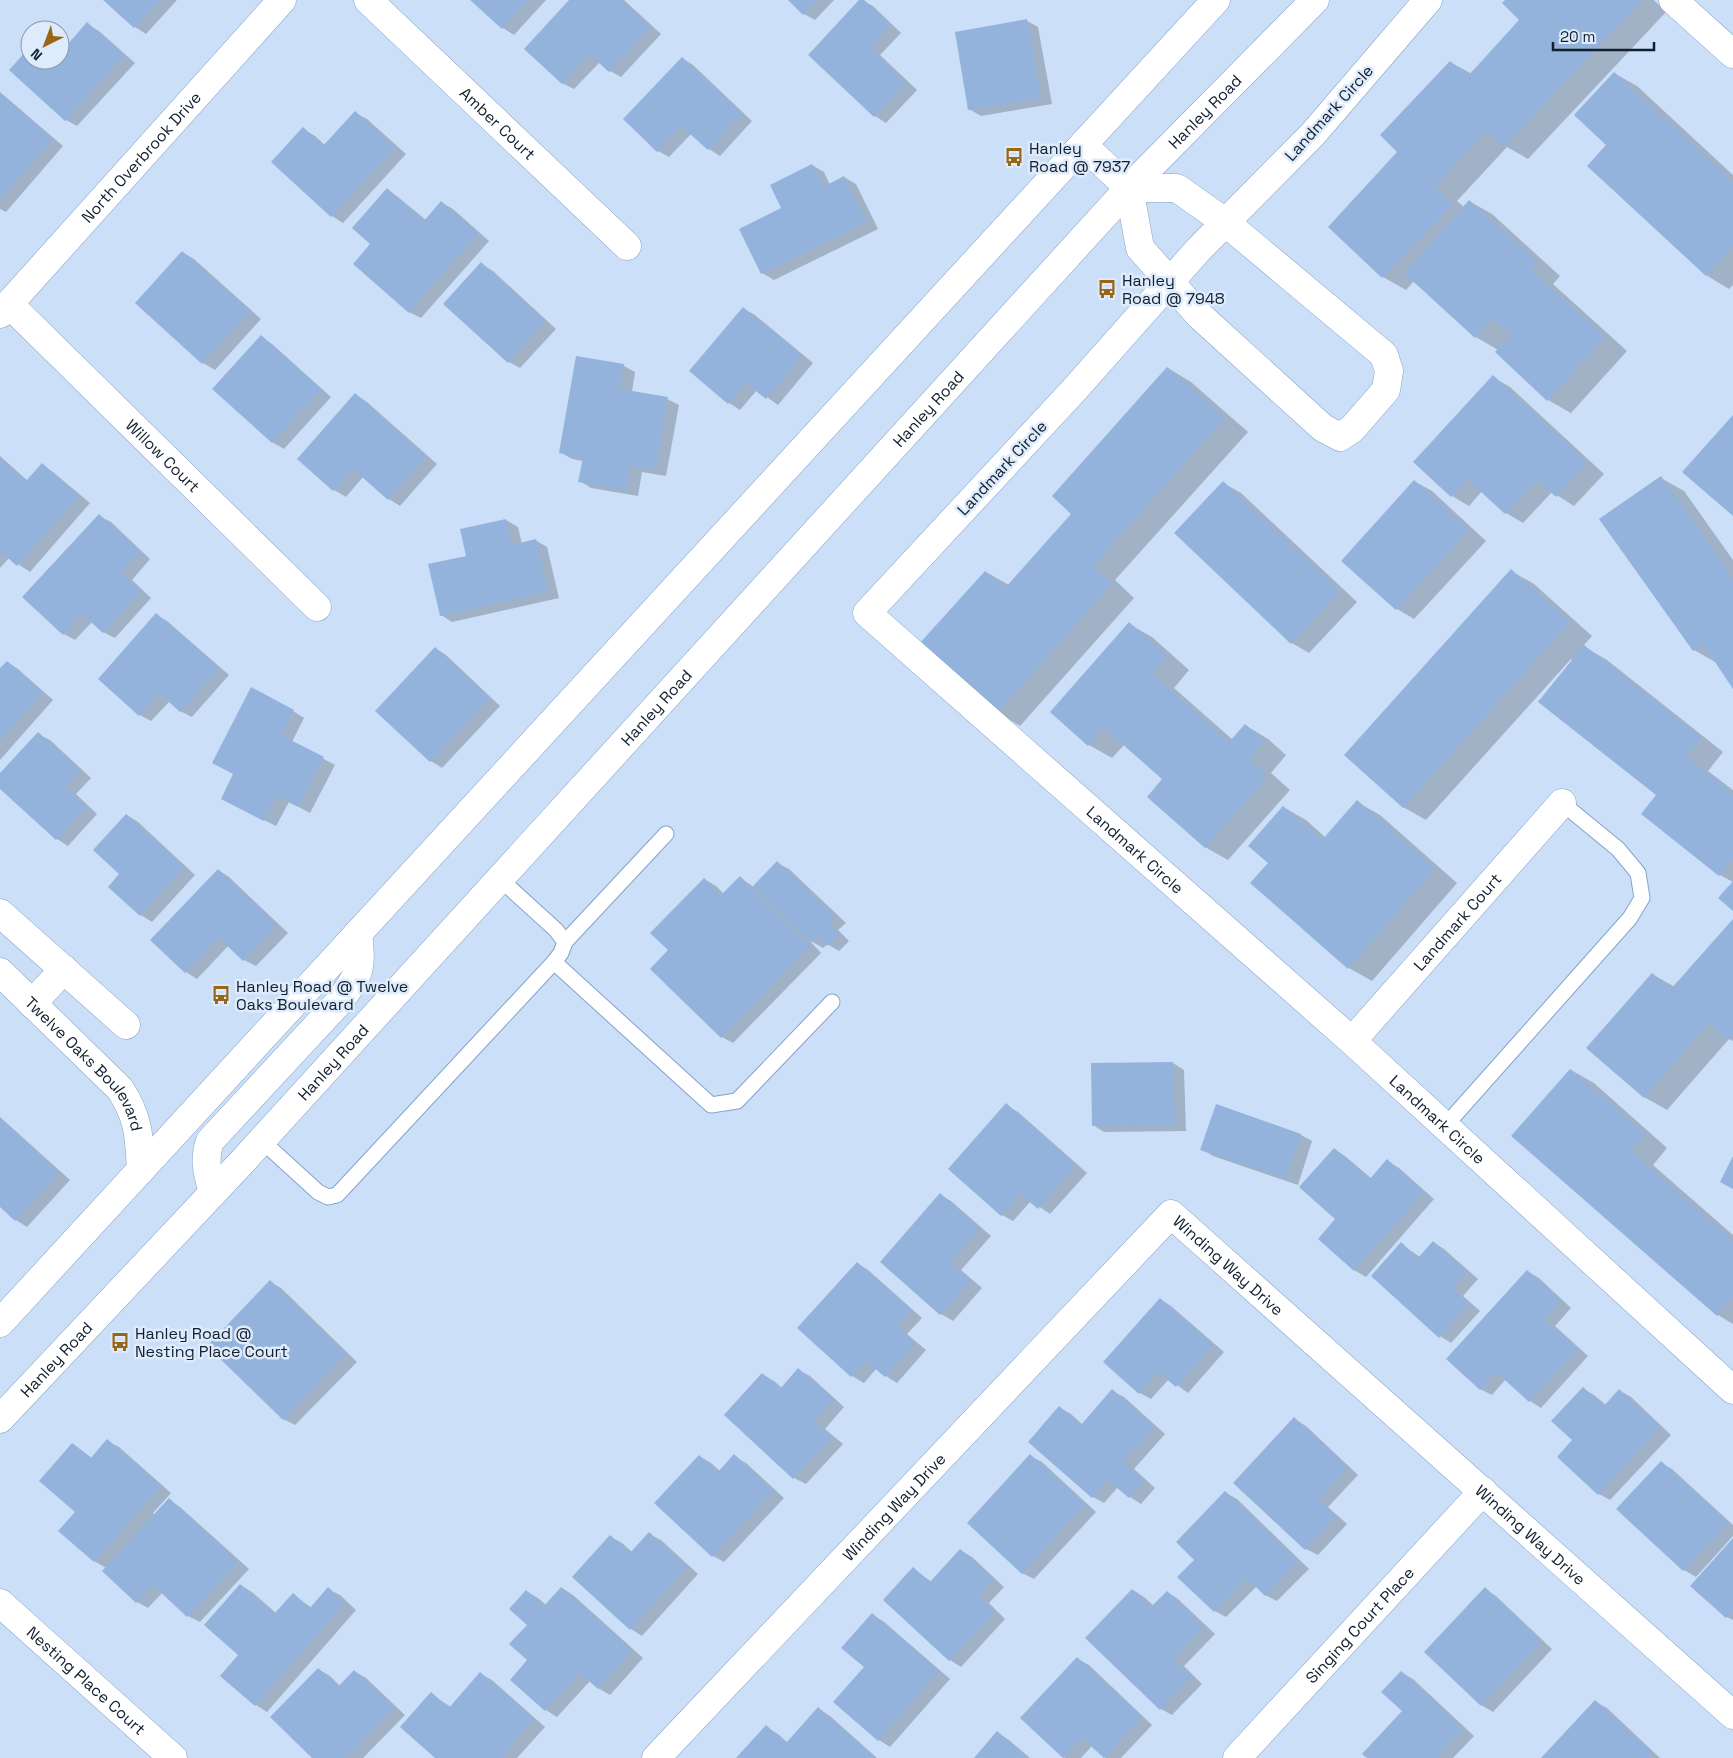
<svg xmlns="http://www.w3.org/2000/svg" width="1733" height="1758" viewBox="0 0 1733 1758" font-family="'Space Grotesk',sans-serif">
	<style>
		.shadow { fill: #0003 }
		.building { fill: #93b3dc }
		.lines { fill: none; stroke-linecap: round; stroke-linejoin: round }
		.lane-casing { stroke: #83a3cb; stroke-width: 17 }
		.street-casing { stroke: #83a3cb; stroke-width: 29 }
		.secondary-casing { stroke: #83a3cb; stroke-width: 29 }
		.lane { stroke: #fff; stroke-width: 15 }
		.street { stroke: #fff; stroke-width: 28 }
		.secondary { stroke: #fff; stroke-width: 28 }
		.labels { text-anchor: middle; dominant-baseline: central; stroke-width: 5; stroke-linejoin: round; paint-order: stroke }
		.street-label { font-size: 16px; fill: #121f2e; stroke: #deebfc }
		.poi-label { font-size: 16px; fill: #121f2e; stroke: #deebfc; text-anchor: start }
	</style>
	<rect width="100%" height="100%" fill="#cbdff8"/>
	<g class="shadow">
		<path d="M105,0H177L146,34L135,27Z"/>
		<path d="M471,0H546L514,35L503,28Z"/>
		<path d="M570,0H624L661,34L621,77L610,71L600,62L574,89L562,83Z"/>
		<path d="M789,0H834L815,20L804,14Z"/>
		<path d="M861,0L873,6L901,33L880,55L917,90L886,123L875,116Z"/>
		<path d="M1507,0H1654L1666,12L1528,159L1507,147L1457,201L1464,207L1469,201L1492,214L1560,276L1553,284L1627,351L1571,413L1548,400L1498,350L1476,337L1414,281L1406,290L1383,277L1398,152L1450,62L1472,74L1521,20Z"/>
		<path d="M1027,21L1038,27L1052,104L981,116L969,109Z"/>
		<path d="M87,24L99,31L135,63L77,126L66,120L11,70L30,49V60H60V34L70,43Z"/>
		<path d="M682,58L693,65L752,121L720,156L709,149L692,133L669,157L658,151Z"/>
		<path d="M1614,73L1637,86L1733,175V285L1729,289L1706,275L1607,145Z"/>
		<path d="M0,92L63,146L6,212L0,209Z"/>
		<path d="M355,113L367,119L406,154L343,223L332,216L273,162L303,129L315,136L325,145Z"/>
		<path d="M812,165L824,172L830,185L844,177L856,184L878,229L774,280L762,273L783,208Z"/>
		<path d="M387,190L398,197L426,220L442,203L453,209L489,241L421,318L409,312L372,244Z"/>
		<path d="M182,252L194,259L261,319L215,370L203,363L137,303Z"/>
		<path d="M481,264L493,271L556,329L520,368L509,362Z"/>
		<path d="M744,309L755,315L813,363L778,405L757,390L740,410L729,403L691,371Z"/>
		<path d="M261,337L272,344L331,397L284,449L272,442Z"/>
		<path d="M577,357L624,366L635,372L632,392L667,399L679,405L666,476L642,472L638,496L591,488L580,481L583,461L572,459L560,452Z"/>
		<path d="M1168,368L1191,382L1248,432L1115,580L1134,598L1020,726L997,712L986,572L1009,585L1073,513Z"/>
		<path d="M1493,377L1510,387L1604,474L1574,506L1552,492L1523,523L1506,513L1482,491L1469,506L1452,496Z"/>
		<path d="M356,395L367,402L437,464L400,506L389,499L363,477L346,497L334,490L299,459Z"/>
		<path d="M0,456L28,481L42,465L53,472L90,503L30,572L9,558L0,568Z"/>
		<path d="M1661,478L1684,491L1733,560V686L1717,663L1694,650L1601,520Z"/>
		<path d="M1414,481L1432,491L1486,541L1414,619L1397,609L1343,561Z"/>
		<path d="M1223,483L1241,493L1357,602L1309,653L1292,643Z"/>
		<path d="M99,516L111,522L150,559L132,580L151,598L115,638L103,632L92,622L75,640L64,634Z"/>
		<path d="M506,520L518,527L522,544L535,540L547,547L559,598L452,622L441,615L468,556Z"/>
		<path d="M1511,571L1534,584L1592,636L1583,646L1607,660L1723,752L1708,771L1733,790V882L1720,875L1658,795L1571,659L1426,820L1403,807Z"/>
		<path d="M156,615L167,621L229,675L192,717L180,711L170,701L151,721L140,715Z"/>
		<path d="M1129,624L1152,637L1189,670L1174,688L1233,740L1245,725L1268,739L1286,755L1271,773L1290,790L1228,860L1205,847L1164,779L1125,744L1112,758L1089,745L1052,712Z"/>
		<path d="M435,648L446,655L500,706L442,768L431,761L377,711Z"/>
		<path d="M7,662L18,669L53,700L0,760V670Z"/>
		<path d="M293,711L304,718L292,742L335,765L310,813L289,802L276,826L234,805Z"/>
		<path d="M38,734L50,740L91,778L76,794L97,814L68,846L57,839L0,787V775Z"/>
		<path d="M1357,802L1380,815L1457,883L1372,981L1349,968L1270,862L1283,807L1306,820L1326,838Z"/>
		<path d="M127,815L138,822L195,875L152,922L141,915L121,874Z"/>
		<path d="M777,863L789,869L846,923L838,930L849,941L839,951L827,944L823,948L809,940L821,953L733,1043L722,1037L669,950L704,879L716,886L724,894L740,878L754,887Z"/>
		<path d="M218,870L229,877L288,933L256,966L244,960L229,945L197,979L186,972L152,940Z"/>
		<path d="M1733,921V1041L1729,1039L1667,1110L1644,1097L1652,974L1675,987Z"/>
		<path d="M1173,1063L1184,1070L1186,1131L1104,1132L1093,1125Z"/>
		<path d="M1571,1070L1594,1083L1667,1148L1653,1165L1733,1235V1324L1718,1315L1513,1136Z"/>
		<path d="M1006,1105L1018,1112L1087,1173L1050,1214L1031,1201L1013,1221L1002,1215Z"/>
		<path d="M1216,1106L1301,1135L1312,1141L1298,1185L1213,1156L1202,1149Z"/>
		<path d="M0,1117L70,1180L27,1227L16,1220L0,1206Z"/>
		<path d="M1334,1149L1345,1156L1372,1179L1387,1161L1399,1168L1434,1199L1366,1277L1354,1270L1337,1219Z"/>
		<path d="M940,1195L951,1201L991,1236L961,1270L982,1288L953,1321L941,1314L881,1262Z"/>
		<path d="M1433,1242L1444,1249L1478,1279L1463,1296L1480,1311L1451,1343L1440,1336L1401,1244L1420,1257Z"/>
		<path d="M857,1263L868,1270L922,1318L907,1334L926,1350L897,1383L886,1376L877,1368L864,1383L852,1376L799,1328Z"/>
		<path d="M1527,1271L1539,1278L1571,1308L1555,1326L1588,1356L1541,1408L1530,1401L1506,1379L1492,1395L1480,1389Z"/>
		<path d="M270,1282L281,1288L357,1362L295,1425L283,1419Z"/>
		<path d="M1160,1299L1171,1306L1224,1352L1188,1393L1169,1379L1151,1399L1140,1393Z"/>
		<path d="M799,1370L810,1376L844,1407L825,1429L843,1444L806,1484L794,1478L725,1414L762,1374L774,1381L782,1388Z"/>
		<path d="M1583,1389L1594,1395L1606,1405L1620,1391L1631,1397L1671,1435L1610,1500L1599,1494L1574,1440Z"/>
		<path d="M1112,1391L1124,1397L1165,1434L1134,1469L1155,1488L1141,1504L1130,1497L1118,1487L1104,1503L1093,1497L1060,1408L1071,1414L1083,1425Z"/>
		<path d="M1294,1419L1306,1426L1358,1475L1328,1507L1347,1524L1318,1555L1306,1549Z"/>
		<path d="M107,1441L119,1447L171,1493L153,1513L155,1515L169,1500L180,1507L249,1569L200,1622L188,1616L163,1592L148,1608L137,1602L106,1568L94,1561L76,1512L73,1444L92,1458Z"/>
		<path d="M699,1456L711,1463L720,1471L734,1456L746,1463L784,1498L724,1562L713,1556Z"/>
		<path d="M1030,1456L1042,1462L1096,1512L1034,1579L1022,1573Z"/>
		<path d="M1661,1463L1672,1469L1733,1525V1536L1696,1577L1684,1570L1618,1509Z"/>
		<path d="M1226,1493L1237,1499L1309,1569L1277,1601L1265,1595L1257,1586L1226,1617L1215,1611L1196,1560Z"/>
		<path d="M649,1534L661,1540L698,1574L642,1636L631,1629L574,1577L611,1537L622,1543L632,1552Z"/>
		<path d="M1733,1540V1620L1727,1617Z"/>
		<path d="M960,1550L972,1557L1004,1587L989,1603L1005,1619L961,1667L950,1660L913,1569L932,1582Z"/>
		<path d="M240,1585L252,1592L276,1613L293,1595L312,1608L328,1589L340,1595L356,1610L267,1712L256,1705L240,1655Z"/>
		<path d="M562,1588L573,1595L643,1658L610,1695L598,1688L590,1681L557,1717L546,1710L512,1680L529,1660L526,1591L538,1598L546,1605Z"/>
		<path d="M1485,1589L1496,1596L1552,1649L1493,1712L1481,1705Z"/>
		<path d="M1133,1590L1144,1597L1154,1606L1167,1592L1178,1599L1215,1634L1184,1666L1202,1684L1172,1715L1161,1709Z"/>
		<path d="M872,1615L883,1621L950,1679L890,1747L879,1740L835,1702L866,1667Z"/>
		<path d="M1078,1659L1089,1665L1152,1725L1121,1758H1106L1092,1746L1081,1758H1065L1022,1718Z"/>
		<path d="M318,1669L330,1676L340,1686L354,1671L366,1678L405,1715L363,1758H314Z"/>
		<path d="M1401,1672L1413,1679L1474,1736L1453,1758H1368L1404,1711Z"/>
		<path d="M481,1674L492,1680L545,1727L517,1758H436L431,1694L451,1707Z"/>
		<path d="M1596,1702L1607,1708L1660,1758H1543Z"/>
		<path d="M819,1709L830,1716L877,1758H738L766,1727L778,1734L788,1743Z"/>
		<path d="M998,1733L1009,1740L1030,1758H976Z"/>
	</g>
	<g class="building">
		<path d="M103,0H160L134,28Z"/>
		<path d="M470,0H528L502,29Z"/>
		<path d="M569,0H621L650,27L609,72L589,54L562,84L524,49Z"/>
		<path d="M788,0H817L803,15Z"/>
		<path d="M859,0H864L891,25L870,48L906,83L874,117L808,55Z"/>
		<path d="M1505,0H1642L1504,147L1486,131L1435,187L1453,204L1382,278L1328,227L1397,152L1380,135L1450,61L1468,76L1519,20L1502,3Z"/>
		<path d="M1027,19L1041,98L968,110L955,32Z"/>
		<path d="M87,22L124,56L65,121L9,70L30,47V60H60V37L68,44Z"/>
		<path d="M682,57L742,114L708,150L681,126L657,152L623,119Z"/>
		<path d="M1614,72L1733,182V247L1706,276L1587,166L1606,145L1574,115Z"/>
		<path d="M0,93L53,139L0,199Z"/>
		<path d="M355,111L395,147L331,217L271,162L303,127L323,146Z"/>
		<path d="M812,164L823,187L844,176L867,222L761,274L739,229L781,208L770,185Z"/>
		<path d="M387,188L424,221L441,201L478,233L409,313L353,264L370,244L352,228Z"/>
		<path d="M1469,200L1538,262L1531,270L1605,337L1547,401L1495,352L1510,335L1493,319L1475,338L1404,273Z"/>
		<path d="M182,251L250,311L202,364L135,303Z"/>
		<path d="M481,262L545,321L508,363L443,304Z"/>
		<path d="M743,307L802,356L766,399L746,383L728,404L689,371Z"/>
		<path d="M261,335L321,389L272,443L212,389Z"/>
		<path d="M576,356L624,364L620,389L668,397L655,470L630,466L626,491L578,482L583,458L559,453Z"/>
		<path d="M1167,367L1225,418L1093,566L1112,584L997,713L919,644L985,571L1005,588L1071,514L1052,496Z"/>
		<path d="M1493,375L1587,463L1556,497L1537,480L1505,514L1467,479L1451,497L1413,462Z"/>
		<path d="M355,393L426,457L388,500L353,469L333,491L297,459Z"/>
		<path d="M1733,415V516L1682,472Z"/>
		<path d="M0,458L26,481L42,463L79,496L17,566L0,551Z"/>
		<path d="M1661,476L1733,578V689L1703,644L1693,651L1599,519Z"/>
		<path d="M1414,480L1469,530L1396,610L1341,561Z"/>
		<path d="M1223,481L1340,592L1291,644L1174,533Z"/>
		<path d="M99,514L140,552L121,573L141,591L103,633L82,614L63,635L22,597Z"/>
		<path d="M506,519L512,545L536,539L548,592L440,616L428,564L466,556L460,529Z"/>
		<path d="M1511,569L1570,622L1403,808L1344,755Z"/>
		<path d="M156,613L219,668L180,712L159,693L139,716L98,679Z"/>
		<path d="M1129,622L1167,656L1152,674L1229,742L1245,724L1264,741L1249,759L1268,776L1205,848L1147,797L1162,779L1104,728L1088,746L1050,712Z"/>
		<path d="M1584,645L1701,738L1686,757L1733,793V858L1719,876L1641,814L1656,795L1538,702Z"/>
		<path d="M435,647L490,698L430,762L375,711Z"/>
		<path d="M7,661L43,692L0,741V668Z"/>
		<path d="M251,687L294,710L281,735L324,757L298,807L277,796L264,821L221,799L233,774L212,763Z"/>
		<path d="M38,732L80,771L65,787L87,807L56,840L0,789V773Z"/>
		<path d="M1357,800L1435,869L1348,969L1250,883L1268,863L1248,846L1283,806L1322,840Z"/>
		<path d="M126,814L184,867L140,916L108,887L119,874L93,850Z"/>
		<path d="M777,861L835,916L828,923L839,934L827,946L818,936L811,943L753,886Z"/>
		<path d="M218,869L277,925L243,961L219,938L185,973L150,940Z"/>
		<path d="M740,876L810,946L721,1038L650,969L668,950L650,933L704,878L721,895Z"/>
		<path d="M1733,881V911L1718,898Z"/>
		<path d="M1733,919V1034L1728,1040L1709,1023L1644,1098L1586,1048L1652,973L1671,989Z"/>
		<path d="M1173,1062L1175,1125L1092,1126L1091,1063Z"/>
		<path d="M1570,1069L1645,1134L1631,1151L1733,1241V1298L1717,1316L1511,1136Z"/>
		<path d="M1006,1103L1076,1165L1038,1209L1020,1194L1001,1216L948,1169Z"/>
		<path d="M1216,1104L1301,1134L1286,1179L1200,1150Z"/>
		<path d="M0,1118L59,1173L15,1221L0,1207Z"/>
		<path d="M1334,1148L1370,1179L1387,1159L1424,1192L1354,1271L1318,1239L1335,1219L1299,1187Z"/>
		<path d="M1733,1156V1189L1720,1182Z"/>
		<path d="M940,1193L980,1229L950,1262L971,1281L940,1315L880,1262Z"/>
		<path d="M1433,1241L1467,1272L1452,1288L1469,1304L1439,1338L1371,1276L1401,1242L1418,1258Z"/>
		<path d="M857,1262L912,1310L897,1327L915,1343L885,1377L866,1361L851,1377L797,1328Z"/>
		<path d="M1527,1270L1561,1301L1544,1319L1578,1349L1529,1402L1496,1372L1480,1390L1446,1359Z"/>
		<path d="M270,1280L346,1354L283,1420L207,1346Z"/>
		<path d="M1160,1298L1213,1345L1176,1387L1158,1372L1139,1394L1103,1362Z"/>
		<path d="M798,1368L834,1400L814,1421L832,1437L793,1479L724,1415L762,1373L780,1389Z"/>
		<path d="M1583,1387L1604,1406L1619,1389L1660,1427L1598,1495L1557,1457L1572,1440L1551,1421Z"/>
		<path d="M1112,1389L1155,1427L1123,1462L1145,1481L1129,1498L1108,1480L1092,1498L1028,1442L1059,1406L1081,1425Z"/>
		<path d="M1294,1417L1348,1467L1318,1500L1336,1516L1305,1550L1233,1483Z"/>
		<path d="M107,1439L161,1486L94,1562L58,1531L75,1512L39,1481L72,1443L91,1458Z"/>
		<path d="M734,1454L773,1491L712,1557L654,1503L699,1455L718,1472Z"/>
		<path d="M1030,1454L1085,1504L1022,1574L967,1523Z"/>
		<path d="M1661,1461L1728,1523L1683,1571L1616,1509Z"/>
		<path d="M1225,1491L1298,1561L1265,1596L1247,1578L1214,1612L1177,1577L1194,1560L1176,1542Z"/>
		<path d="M169,1498L238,1562L187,1617L153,1585L136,1603L102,1571Z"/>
		<path d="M649,1532L687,1567L630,1630L572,1577L610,1535L630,1553Z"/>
		<path d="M1733,1538V1610L1726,1618L1690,1586Z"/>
		<path d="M960,1549L993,1579L978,1596L995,1612L949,1661L883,1600L913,1567L930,1582Z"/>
		<path d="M240,1584L274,1614L293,1593L310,1608L328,1587L345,1603L255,1706L220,1676L238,1655L204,1625Z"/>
		<path d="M561,1587L632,1650L598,1689L580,1673L545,1711L510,1680L527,1660L509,1644L527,1625L509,1609L526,1590L544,1606Z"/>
		<path d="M1485,1587L1541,1642L1481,1706L1424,1652Z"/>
		<path d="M1132,1589L1151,1607L1167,1591L1204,1627L1173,1659L1191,1677L1160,1710L1085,1638Z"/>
		<path d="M872,1613L939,1671L878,1741L833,1702L864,1667L841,1648Z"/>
		<path d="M1077,1657L1142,1717L1104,1758L1082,1738L1063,1758L1020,1718Z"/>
		<path d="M318,1668L338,1687L354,1670L394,1708L346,1758H312L270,1717Z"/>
		<path d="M1401,1671L1463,1729L1436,1758H1367L1362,1754L1402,1711L1381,1692Z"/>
		<path d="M480,1672L534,1719L503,1755L507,1758H435L400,1727L431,1692L449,1708Z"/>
		<path d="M1595,1700L1653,1754L1649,1758H1541Z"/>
		<path d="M818,1707L875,1758H736L766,1725L786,1743Z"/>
		<path d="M997,1731L1028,1758H974Z"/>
	</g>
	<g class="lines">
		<g class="lane-casing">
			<g id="lane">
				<path d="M565,942L666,834"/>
				<path d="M554,962L711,1105L737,1101L832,1002"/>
				<path d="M1445,1126L1630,918L1642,898L1638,873L1618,849L1562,803"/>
				<path d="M261,1140L318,1192L328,1197L337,1195L554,962L561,953L565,942L556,930L500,879"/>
			</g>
		</g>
		<g class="street-casing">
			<g id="street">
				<path id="s1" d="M368,0L627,246"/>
				<path id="s2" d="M1428,0L1313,134L1199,249L1075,389L867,613L1352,1041L1733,1390"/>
				<path d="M1673,0L1733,54"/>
				<path d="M1083,145L1129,188L1140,248L1199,315L1323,428L1340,437L1352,429L1386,390L1389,371L1384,355L1225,222L1177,188H1129"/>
				<path id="s3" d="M9,304L317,607"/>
				<path id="s4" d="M0,314L282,0"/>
				<path d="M0,913L126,1025"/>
				<path id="s5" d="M0,972L120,1089C139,1118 139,1136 141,1170"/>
				<path d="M32,1004L64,969"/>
				<path id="s6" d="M1352,1041L1562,803"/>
				<path id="s7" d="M0,1603L173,1758"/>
				<path id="s8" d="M656,1758L1171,1214L1733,1715"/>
				<path id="s9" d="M1237,1758L1483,1491"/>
			</g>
		</g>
		<g class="secondary-casing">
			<g id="secondary">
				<path d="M213,1193C208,1175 203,1160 210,1141L340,1001C361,971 362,970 358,933"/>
				<path d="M0,1323L1216,0"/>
				<path id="s10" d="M0,1419L242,1162L1129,188L1315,0"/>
			</g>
		</g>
		<use href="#lane" class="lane"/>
		<use href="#street" class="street"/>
		<use href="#secondary" class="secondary"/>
	</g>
	<defs>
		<g id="bus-bare" transform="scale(1.5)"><path d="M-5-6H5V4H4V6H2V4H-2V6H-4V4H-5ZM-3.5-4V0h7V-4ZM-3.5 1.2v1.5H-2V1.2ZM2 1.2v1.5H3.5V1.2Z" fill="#976717" stroke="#deebfc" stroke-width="2.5" paint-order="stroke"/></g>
	</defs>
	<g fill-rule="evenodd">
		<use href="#bus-bare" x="1014" y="157"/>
		<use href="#bus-bare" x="1107" y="289"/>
		<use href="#bus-bare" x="221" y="995"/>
		<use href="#bus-bare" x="120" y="1342"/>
	</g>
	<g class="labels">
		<g class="street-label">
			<text stroke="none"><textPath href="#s10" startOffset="1778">Hanley Road</textPath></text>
			<text transform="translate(1329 113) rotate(-48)">Landmark Circle</text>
			<text stroke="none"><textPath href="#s1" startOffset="179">Amber Court</textPath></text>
			<text stroke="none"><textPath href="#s4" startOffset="211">North Overbrook Drive</textPath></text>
			<text stroke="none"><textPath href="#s10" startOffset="1372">Hanley Road</textPath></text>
			<text stroke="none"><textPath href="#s3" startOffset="216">Willow Court</textPath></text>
			<text transform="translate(1002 468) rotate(-47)">Landmark Circle</text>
			<text stroke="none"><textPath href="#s10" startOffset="968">Hanley Road</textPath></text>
			<text stroke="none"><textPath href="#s2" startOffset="1189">Landmark Circle</textPath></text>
			<text stroke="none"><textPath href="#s6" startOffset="159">Landmark Court</textPath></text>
			<text stroke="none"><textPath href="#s10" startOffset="488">Hanley Road</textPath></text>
			<text stroke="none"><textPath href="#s5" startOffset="126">Twelve Oaks Boulevard</textPath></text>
			<text stroke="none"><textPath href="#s2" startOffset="1594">Landmark Circle</textPath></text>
			<text stroke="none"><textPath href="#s8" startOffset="826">Winding Way Drive</textPath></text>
			<text stroke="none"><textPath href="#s10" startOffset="82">Hanley Road</textPath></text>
			<text stroke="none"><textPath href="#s8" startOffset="346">Winding Way Drive</textPath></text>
			<text stroke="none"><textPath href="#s8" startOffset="1231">Winding Way Drive</textPath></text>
			<text stroke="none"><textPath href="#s9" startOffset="181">Singing Court Place</textPath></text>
			<text stroke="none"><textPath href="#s7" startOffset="116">Nesting Place Court</textPath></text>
		</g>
		<g class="poi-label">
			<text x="1029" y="148">Hanley<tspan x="1029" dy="18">Road @ 7937</tspan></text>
			<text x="1122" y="280">Hanley<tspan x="1122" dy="18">Road @ 7948</tspan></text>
			<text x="236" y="986">Hanley Road @ Twelve<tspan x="236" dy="18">Oaks Boulevard</tspan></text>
			<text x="135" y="1333">Hanley Road @<tspan x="135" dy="18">Nesting Place Court</tspan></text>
		</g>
	</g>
	<g transform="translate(45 45) rotate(222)"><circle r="24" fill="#deebfc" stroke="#8c99aa"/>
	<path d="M0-4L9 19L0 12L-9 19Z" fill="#976717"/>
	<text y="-8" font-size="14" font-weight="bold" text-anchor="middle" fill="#121f2e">N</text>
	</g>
	<path d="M1553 42v8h101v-8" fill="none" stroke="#121f2e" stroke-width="2.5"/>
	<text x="1560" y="42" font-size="15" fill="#121f2e" stroke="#deebfc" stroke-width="4" paint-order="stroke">20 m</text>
</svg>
